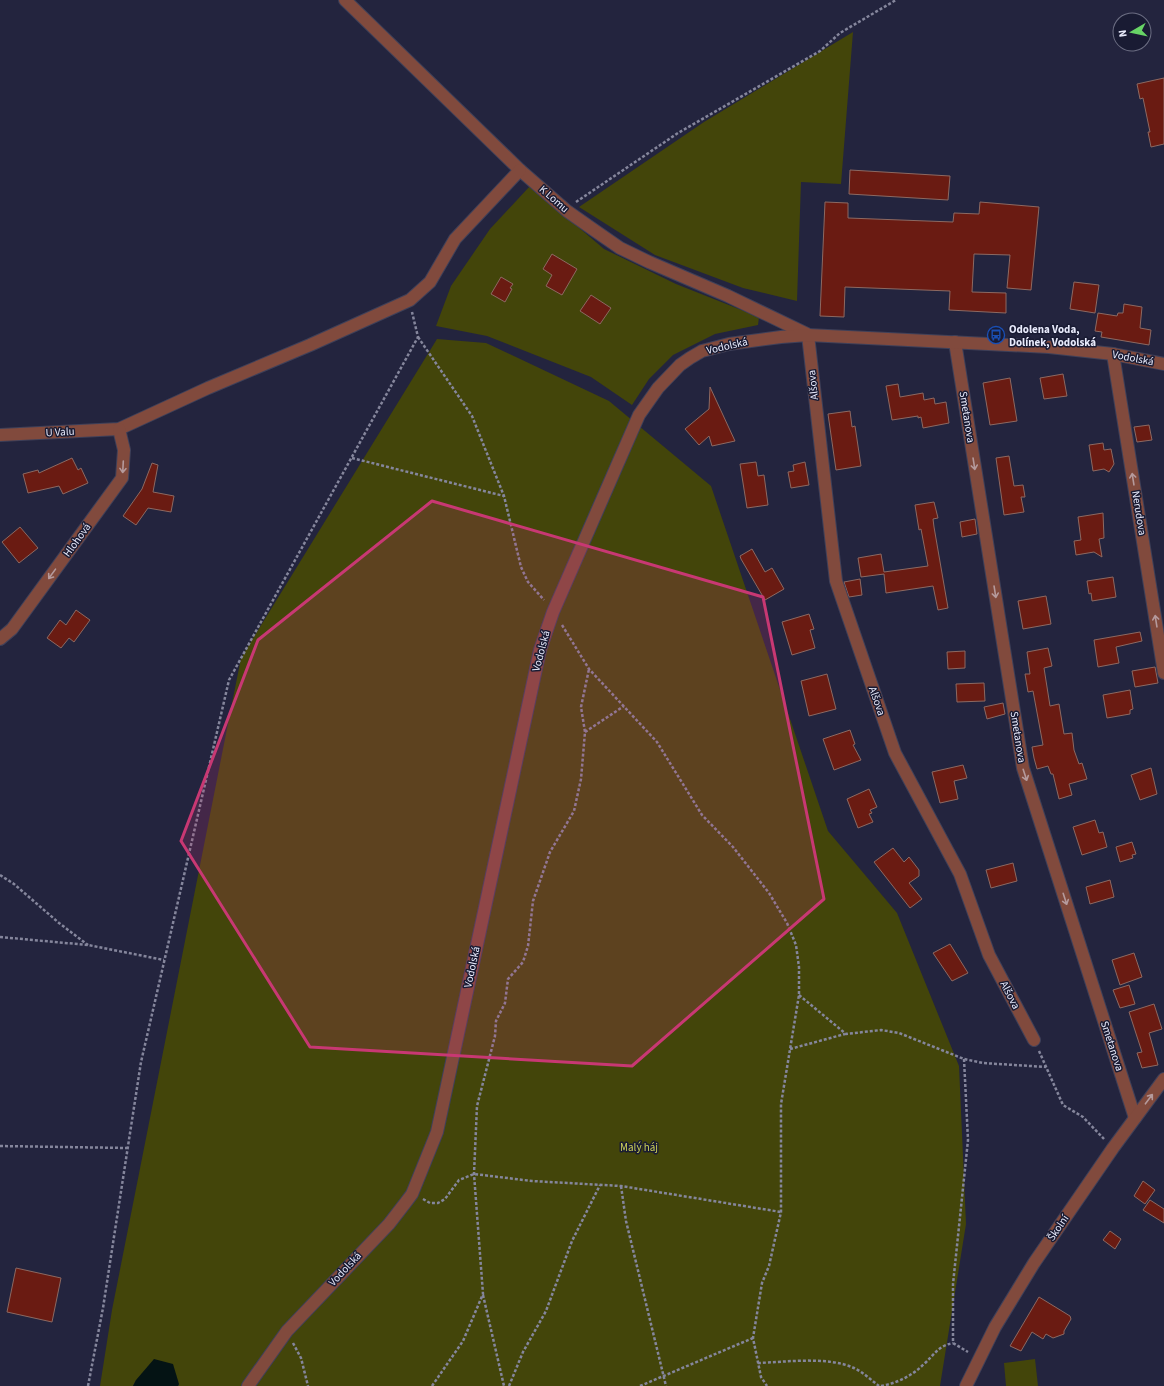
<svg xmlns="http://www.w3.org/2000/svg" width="1164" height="1386" viewBox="0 0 1164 1386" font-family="'Source Sans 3',sans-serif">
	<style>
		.green { fill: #43450a }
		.water { fill: #041314 }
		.building { fill: #6a1b12; stroke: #8c6962 }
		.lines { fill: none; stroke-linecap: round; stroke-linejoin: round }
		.minor-casing { stroke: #3f4059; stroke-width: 14 }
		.path { stroke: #85869c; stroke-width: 2.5; stroke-dasharray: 3 2; stroke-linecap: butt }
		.minor { stroke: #814a3d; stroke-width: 12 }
		.oneway { stroke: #b59a9c }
		.marked { fill: #c83873; fill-opacity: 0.2; stroke: #c83873; stroke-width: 3; stroke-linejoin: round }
		.labels { text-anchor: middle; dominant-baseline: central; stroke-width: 3; stroke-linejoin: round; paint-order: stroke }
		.street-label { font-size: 11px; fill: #e9ebfc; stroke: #191b33 }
		.poi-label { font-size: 11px; font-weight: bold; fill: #e9ebfc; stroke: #191b33; text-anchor: start }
		.park-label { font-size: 11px; fill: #ced258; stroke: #191b33 }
	</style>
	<rect width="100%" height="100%" fill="#23243e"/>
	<g class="green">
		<path d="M853,32L841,184L801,182L797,301L743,288L655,255L579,207L704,122Z"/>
		<path d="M530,186L604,249L676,284L759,317L758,325L715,334L673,355L649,379L632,405L591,377L487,336L436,326L451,286L490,229Z"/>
		<path d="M437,339L486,343L609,401L711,486L828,831L897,913L959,1066L966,1224L940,1386H178L179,1384L136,1380L133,1386H100L112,1310L241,658Z"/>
		<path d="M1035,1359L1038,1386H1006L1004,1363Z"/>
	</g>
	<path class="water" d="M154,1359L173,1364L179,1384L178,1386H133L136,1380Z"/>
	<g class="building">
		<path d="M1164,78V144L1151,147L1148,132H1150L1143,98L1140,99L1137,84Z"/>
		<path d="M850,170L950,176L948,200L849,194Z"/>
		<path d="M825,202L848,203V218L953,222L954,213L979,214L980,202L1039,207L1031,290L1007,288L1010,255L974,254L972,292L1006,293V313L949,310L950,291L845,287L844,317L820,316Z"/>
		<path d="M552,254L577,269L562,295L546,286L552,275L543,269Z"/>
		<path d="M501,277L513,284L510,288L512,289L505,302L491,294Z"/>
		<path d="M1074,282L1099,285L1095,313L1070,309Z"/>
		<path d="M591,295L611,308L600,324L580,311Z"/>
		<path d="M1124,304L1142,307L1140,328L1151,330L1149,345L1101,337L1102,332L1095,331L1098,313L1117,316L1118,313H1123Z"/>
		<path d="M1063,374L1067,396L1044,399L1040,378Z"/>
		<path d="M1010,378L1017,421L990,425L983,383Z"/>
		<path d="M898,384L900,397L923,393L924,400L934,398L935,404L946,402L949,423L923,428L921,417L918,418V416L892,420L886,386Z"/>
		<path d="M710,387L735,441L712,446L709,436L699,445L685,429L709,409Z"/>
		<path d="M850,411L852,427L855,426L861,466L836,470L828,414Z"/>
		<path d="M1149,425L1152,440L1137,442L1134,427Z"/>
		<path d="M1103,443L1104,450L1111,449L1114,464L1109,472L1104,469L1093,471L1089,445Z"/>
		<path d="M1009,456L1014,486L1023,485L1025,497H1021L1024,512L1004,515L996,458Z"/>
		<path d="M72,458L78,470L81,468L88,483L63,494L59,486L28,493L23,474L38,470L39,473Z"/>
		<path d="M756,462L758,476L764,475L768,505L747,508L740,464Z"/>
		<path d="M805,462L809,485L791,488L788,472L794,471L793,465Z"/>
		<path d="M152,463L158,465L153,492L174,496L171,512L148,508L136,525L123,516L142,489Z"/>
		<path d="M934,502L938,518L933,519L934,527L948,608L938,610L933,586L886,593L884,574L861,577L858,558L881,554L884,572L928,566L921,529L919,530L915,505Z"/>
		<path d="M1103,513L1104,538L1099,539L1102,557L1094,552L1076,555L1074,541L1081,540L1078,517Z"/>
		<path d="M975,519L977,534L962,537L960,522Z"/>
		<path d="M20,527L38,548L19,563L2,542Z"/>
		<path d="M752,549L765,572L772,568L784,589L765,600L741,559L740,556Z"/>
		<path d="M1113,577L1116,597L1092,601L1091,593L1089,594L1087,581Z"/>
		<path d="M860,579L862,595L849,597L844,582Z"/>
		<path d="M1046,596L1051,624L1023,629L1018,601Z"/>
		<path d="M76,610L90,620L74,642L69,638L61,648L47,638L60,620L66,625Z"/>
		<path d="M809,614L814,629L810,630L815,648L792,655L782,622Z"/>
		<path d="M1140,632L1142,641L1116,647L1119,663L1098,667L1094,640Z"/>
		<path d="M1048,648L1052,666L1044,668L1050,706L1059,704L1064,734L1072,733L1074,750L1079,764L1082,763L1087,779L1069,784L1072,795L1059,799L1053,774H1051L1048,766L1037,769L1034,758L1032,747L1043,745L1033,691L1028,692L1025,674H1030L1027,652Z"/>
		<path d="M965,651V668L948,669L947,652Z"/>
		<path d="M1155,667L1158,683L1135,687L1132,671Z"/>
		<path d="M827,674L836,709L809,716L801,681Z"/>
		<path d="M984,683L985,701L957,702L956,684Z"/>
		<path d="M1130,690L1133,709L1130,710V714L1107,718L1103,695Z"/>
		<path d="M1003,703L1005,714L987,719L984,707Z"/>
		<path d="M850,730L855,744L853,745L861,760L834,770L823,739Z"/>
		<path d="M963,765L967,778L954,781L958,799L940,803L932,772Z"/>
		<path d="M1151,768L1157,794L1140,800L1131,775Z"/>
		<path d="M869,789L877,807L870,810L872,813L869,814L873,822L858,828L847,799Z"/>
		<path d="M1095,820L1099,833L1103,832L1107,847L1082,855L1073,827Z"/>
		<path d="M1132,842L1136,854L1132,855L1133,858L1120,862L1116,847Z"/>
		<path d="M893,848L904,862L909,857L919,870V876L909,883L922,899L910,908L874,862Z"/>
		<path d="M1013,863L1017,881L991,888L986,870Z"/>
		<path d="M1110,880L1114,897L1090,904L1086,887Z"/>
		<path d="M950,944L968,973L952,981L933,953Z"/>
		<path d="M1134,953L1142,977L1120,985L1112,960Z"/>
		<path d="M1129,985L1135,1004L1120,1008L1113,990Z"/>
		<path d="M1154,1004L1162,1029L1149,1033L1158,1065L1142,1068L1137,1053L1142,1052L1129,1012Z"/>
		<path d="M1143,1181L1155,1190L1145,1204L1134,1196Z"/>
		<path d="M1150,1200L1164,1209V1223L1143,1210Z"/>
		<path d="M1110,1231L1121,1239L1115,1249L1103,1240Z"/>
		<path d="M16,1268L61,1278L52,1322L7,1312Z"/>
		<path d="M1039,1297L1070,1316L1071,1319L1064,1331V1334L1053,1338L1046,1334L1043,1339L1032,1332L1021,1351L1010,1346Z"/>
	</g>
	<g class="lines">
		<g class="minor-casing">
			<g id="minor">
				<path d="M345,0L520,170L567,211L594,230L620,248L649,262L728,296L807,334"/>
				<path d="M808,335L836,581L895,753L960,874L989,955L1034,1040"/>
				<path d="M955,342L1023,768L1135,1118"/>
				<path d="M1113,354L1164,673"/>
				<path d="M0,435L119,429L208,388L310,345L410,300L430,282L455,239L520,170"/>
				<path d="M0,639L12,629L122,478L124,450L119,429"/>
				<path d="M248,1386L287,1331L389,1224L406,1202L412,1194L437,1132L540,650L553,612L639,415L658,388L680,365L690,358L702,351L729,344L781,337L808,335L1049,347L1113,354L1164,364"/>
				<path d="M966,1386L995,1327L1034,1263L1113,1148L1164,1079"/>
			</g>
		</g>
		<g class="path">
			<path d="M576,202L678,133L820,51L840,33L896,0"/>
			<path d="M418,337L472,416L504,496L521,567L528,582L544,600"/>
			<path d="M352,458L504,496"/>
			<path d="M562,625L589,669L657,742L702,815L733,847L769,893L787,923L796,945L799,967V995L781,1104V1212L769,1266L762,1283L753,1338L761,1377L767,1386"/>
			<path d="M585,732L624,706"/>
			<path d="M0,875L14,884L59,923L88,945"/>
			<path d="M0,937L88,945L164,960"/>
			<path d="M799,995L846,1034L881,1030L899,1033L964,1059L983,1063L1046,1067"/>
			<path d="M790,1049L845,1034"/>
			<path d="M1039,1051L1063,1105L1083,1117L1104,1139"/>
			<path d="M964,1059L968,1140L953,1284V1343L968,1352"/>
			<path d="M0,1146L127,1148"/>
			<path d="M621,1186L626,1221L666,1386"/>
			<path d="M423,1199L430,1203H438L445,1199L459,1180L474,1174L532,1181L621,1186L781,1212"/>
			<path d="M483,1295L504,1386"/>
			<path d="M293,1343L301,1358L308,1386"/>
			<path d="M758,1363C786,1362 828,1356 854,1368C863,1372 871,1380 879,1386"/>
			<path d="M88,1386L103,1308L141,1062L229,680L418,337L412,312"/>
			<path d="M432,1386L463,1341L483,1294L474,1174L477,1106L495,1036L496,1021L505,1003L508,979L523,962L528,946L533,901L550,852L574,811L581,779L585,732L581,707L589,669"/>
			<path d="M509,1386L523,1352L546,1311L572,1241L600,1185"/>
			<path d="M640,1386L753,1338"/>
			<path d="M881,1386C897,1383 912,1376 924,1364C935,1354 938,1346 953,1343"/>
		</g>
		<use href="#minor" class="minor"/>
	</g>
	<defs><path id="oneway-shaft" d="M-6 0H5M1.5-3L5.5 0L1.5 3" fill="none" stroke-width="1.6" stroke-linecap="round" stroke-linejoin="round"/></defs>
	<g class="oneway">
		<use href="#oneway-shaft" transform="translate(974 464) rotate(81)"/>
		<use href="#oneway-shaft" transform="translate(123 467) rotate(93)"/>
		<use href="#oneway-shaft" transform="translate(1133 479) rotate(-99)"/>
		<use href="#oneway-shaft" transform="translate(52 574) rotate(126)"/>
		<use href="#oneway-shaft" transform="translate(995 592) rotate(81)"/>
		<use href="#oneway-shaft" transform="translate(1156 621) rotate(-99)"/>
		<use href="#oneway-shaft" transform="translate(1025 775) rotate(72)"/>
		<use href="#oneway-shaft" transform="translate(1065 899) rotate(72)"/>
		<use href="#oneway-shaft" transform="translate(1149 1099) rotate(-53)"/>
	</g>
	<path class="marked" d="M432,501L763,597L824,899L632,1066L310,1047L181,841L258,640Z"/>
	<defs>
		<g id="bus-ring" transform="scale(0.9)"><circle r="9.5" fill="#191b33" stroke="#1a4fb4" stroke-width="1.5"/><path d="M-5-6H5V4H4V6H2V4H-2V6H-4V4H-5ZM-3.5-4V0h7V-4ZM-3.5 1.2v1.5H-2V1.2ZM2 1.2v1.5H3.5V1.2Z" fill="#1a4fb4"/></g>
	</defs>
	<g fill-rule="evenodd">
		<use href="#bus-ring" x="996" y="335"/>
	</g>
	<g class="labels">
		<g class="street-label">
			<text transform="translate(554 199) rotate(41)">K Lomu</text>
			<text transform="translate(727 346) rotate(-13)">Vodolská</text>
			<text transform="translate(1133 358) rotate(11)">Vodolská</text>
			<text transform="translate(813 385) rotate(-96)">Alšova</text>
			<text transform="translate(967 417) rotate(81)">Smetanova</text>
			<text transform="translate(60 432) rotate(-3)">U Valu</text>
			<text transform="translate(1139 513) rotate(81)">Nerudova</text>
			<text transform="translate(77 540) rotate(-54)">Hlohová</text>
			<text transform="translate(541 651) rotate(-75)">Vodolská</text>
			<text transform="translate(877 701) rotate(71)">Alšova</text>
			<text transform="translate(1018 737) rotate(81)">Smetanova</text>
			<text transform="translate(472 967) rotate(-78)">Vodolská</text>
			<text transform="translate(1010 995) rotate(62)">Alšova</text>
			<text transform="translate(1112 1046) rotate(72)">Smetanova</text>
			<text transform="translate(1058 1228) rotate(-56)">Školní</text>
			<text transform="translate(345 1269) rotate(-47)">Vodolská</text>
		</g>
		<g class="poi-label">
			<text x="1009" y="329">Odolena Voda,<tspan x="1009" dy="13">Dolínek, Vodolská</tspan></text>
		</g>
		<g class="park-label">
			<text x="639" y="1147">Malý háj</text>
		</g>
	</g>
	<g transform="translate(1132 32) rotate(261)"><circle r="19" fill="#191b33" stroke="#6c6e83"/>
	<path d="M0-3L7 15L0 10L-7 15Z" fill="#67d466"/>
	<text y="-6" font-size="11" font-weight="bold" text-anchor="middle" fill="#e9ebfc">N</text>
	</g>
</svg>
